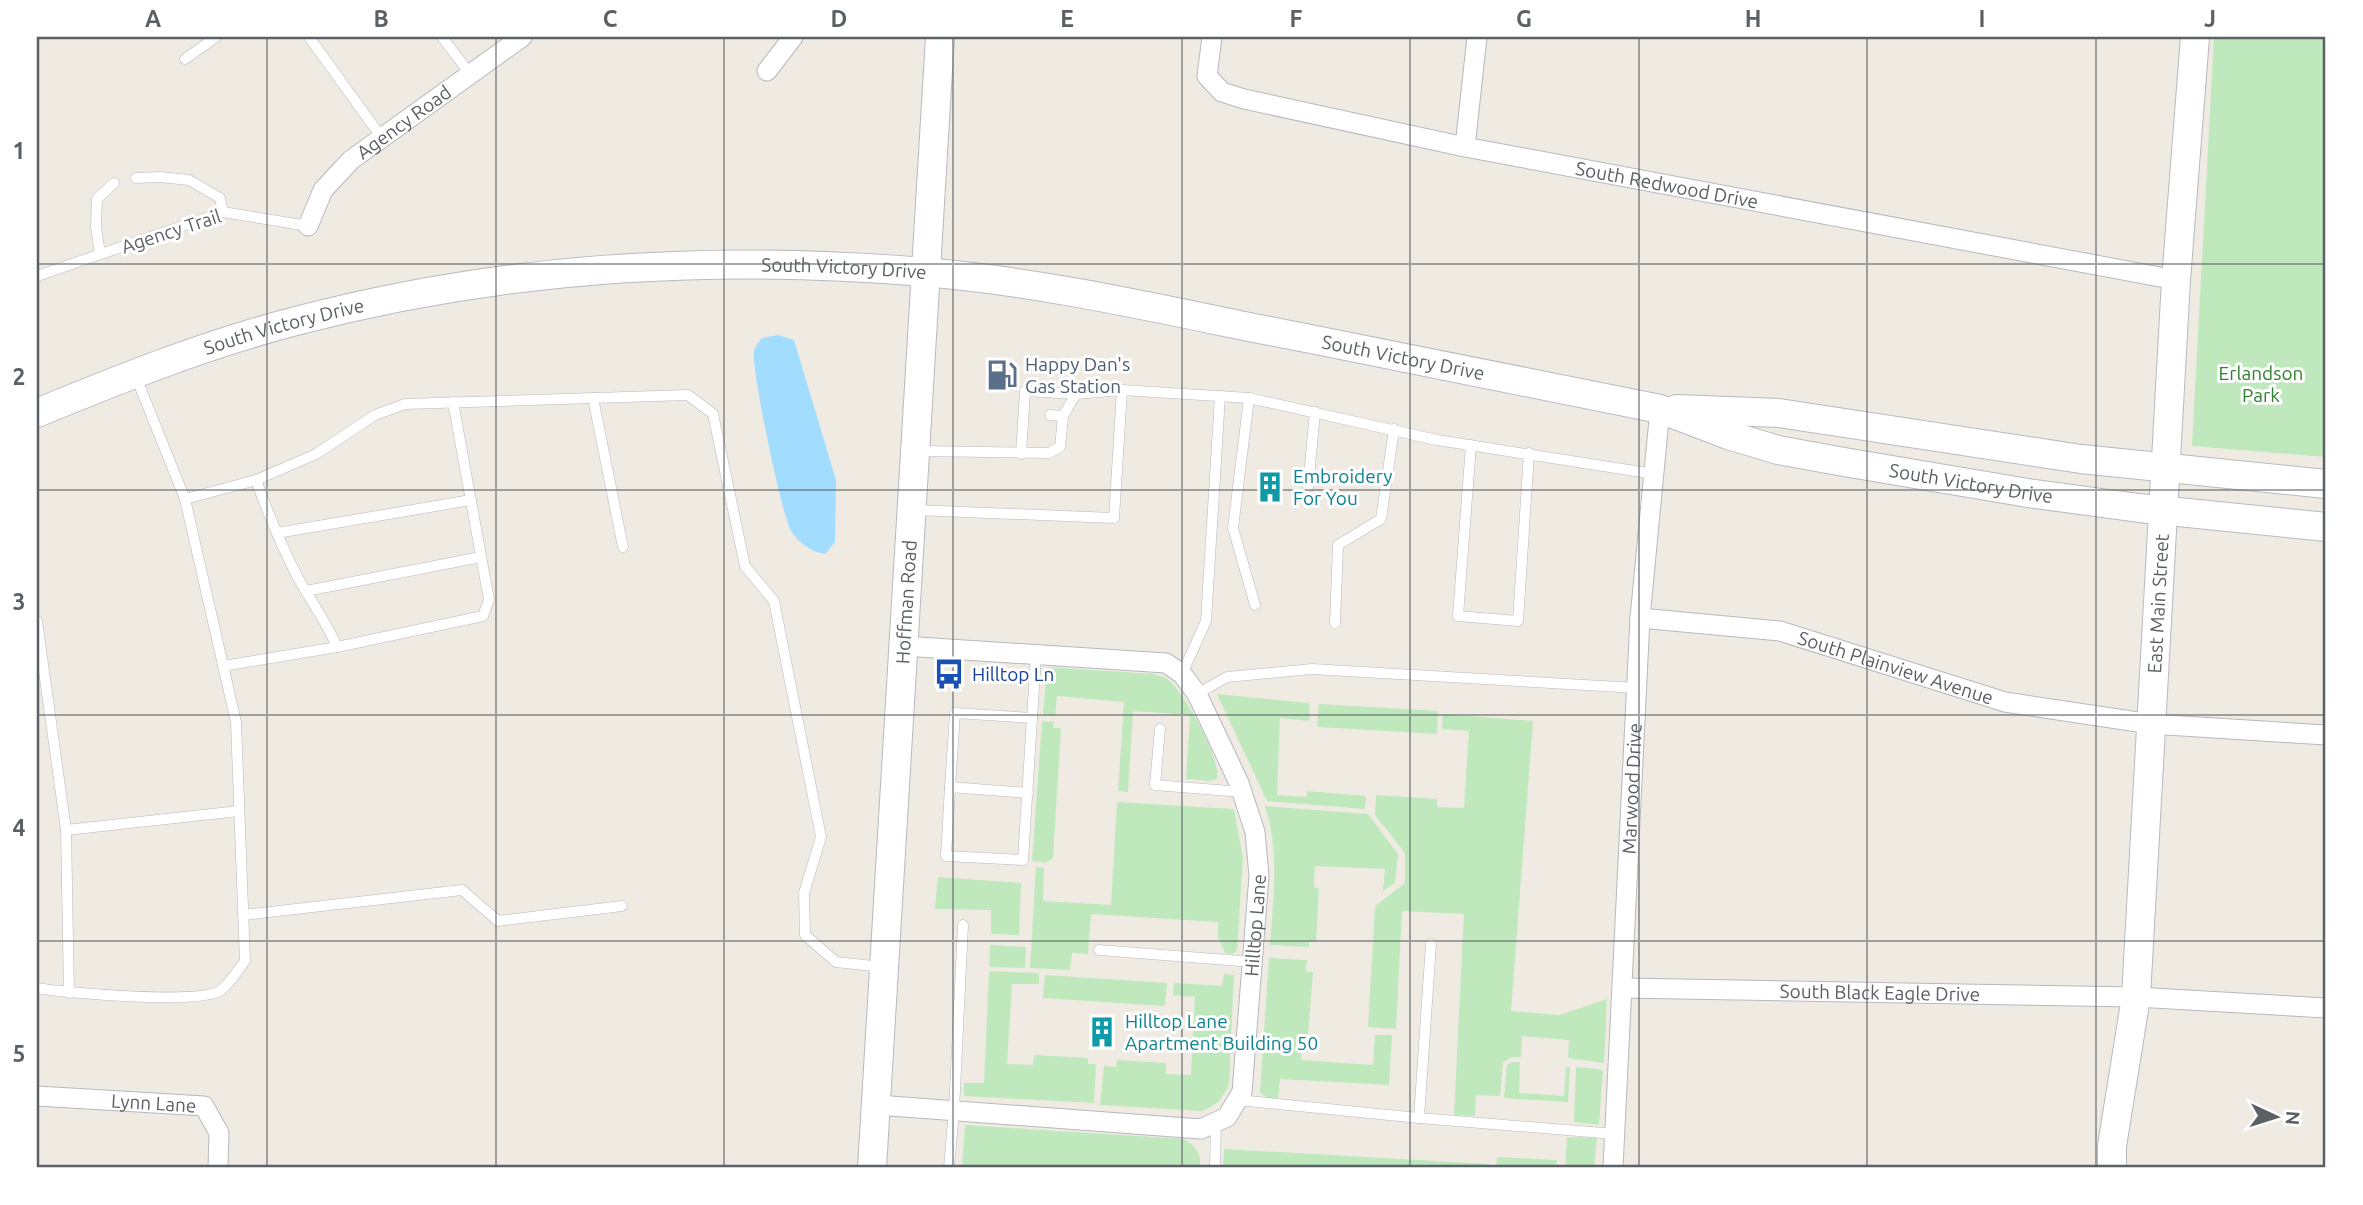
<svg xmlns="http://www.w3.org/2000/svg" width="2363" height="1205" viewBox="0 0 2363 1205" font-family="Ubuntu,sans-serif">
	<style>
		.green { fill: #bfe9bd }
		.water { fill: #a2dcff }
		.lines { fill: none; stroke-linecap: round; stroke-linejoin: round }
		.lane-casing { stroke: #b5b9be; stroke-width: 11 }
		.street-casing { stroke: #b5b9be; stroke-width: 21 }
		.secondary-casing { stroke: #b6bac0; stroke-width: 30 }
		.lane { stroke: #fff; stroke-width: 10 }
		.street { stroke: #fff; stroke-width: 19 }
		.secondary { stroke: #fff; stroke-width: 28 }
		.grid { fill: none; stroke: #5b6065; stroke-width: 2; stroke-opacity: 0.55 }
		.labels { text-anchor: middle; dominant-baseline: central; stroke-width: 6; stroke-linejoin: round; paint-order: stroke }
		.street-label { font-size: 19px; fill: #5b6065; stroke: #fff }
		.service-label { font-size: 19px; fill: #4e5e75; stroke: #fff; text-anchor: start }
		.park-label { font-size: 19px; fill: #2e822d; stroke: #fff }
		.culture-label { font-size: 19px; fill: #0d838f; stroke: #fff; text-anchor: start }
		.transit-label { font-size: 19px; fill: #164399; stroke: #fff; text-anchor: start }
		.neatline { fill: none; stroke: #5b6065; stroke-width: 2.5 }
		.grid-label { font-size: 23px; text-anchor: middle; font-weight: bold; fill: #5b6065 }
	</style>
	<rect width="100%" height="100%" fill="#efebe2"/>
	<g class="green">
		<path d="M2214,37H2326V457L2192,446Z"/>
		<path d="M1047,667L1154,674C1155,675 1164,677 1165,677C1183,689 1221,758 1217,779L1210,781L1186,779L1190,715L1133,711L1128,792L1118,791L1124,702L1057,696L1055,716L1043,715Z"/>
		<path d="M1217,694L1309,703L1310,721L1280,718L1277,795L1307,797V791L1366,796L1365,809L1267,801Z"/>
		<path d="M1319,704L1438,711L1437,734L1317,727Z"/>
		<path d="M1443,714L1533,721L1511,1011L1560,1015L1607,999L1604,1063L1568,1058L1569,1040L1522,1036L1521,1057H1512L1503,1062L1500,1096L1476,1095L1475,1116L1454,1115L1464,914L1402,911L1396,1029L1368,1027L1375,906L1405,883V853L1375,815L1376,795L1437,799V807L1464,808L1469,731L1442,729Z"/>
		<path d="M1042,721L1054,722L1053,728H1061L1053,858L1046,863L1032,861Z"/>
		<path d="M1117,802L1234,809L1243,858L1237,950L1232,954L1225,953L1218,937V922L1091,914L1088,954L1072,953L1070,970L1030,968L1036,867L1044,868L1043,901L1111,905Z"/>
		<path d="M1265,806L1368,814L1398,854L1395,883L1383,891L1385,869L1315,866L1314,887L1319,888L1316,942H1309V947L1270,945C1273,898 1280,851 1265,806Z"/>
		<path d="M938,877L1021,883L1019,935L991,934V910L935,909Z"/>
		<path d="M990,945L1026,947L1025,968L989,967Z"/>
		<path d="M1269,958L1307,960L1306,972H1313L1308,1035H1302L1301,1060L1373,1065L1375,1035H1392L1389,1085L1280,1079L1278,1098L1270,1099L1260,1093Z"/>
		<path d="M989,971L1039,973V984H1012L1007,1064L1033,1065L1034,1055L1088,1058V1064H1096L1094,1103L964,1096V1083H984Z"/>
		<path d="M1224,974L1234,975L1229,1084C1222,1099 1218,1105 1202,1111L1100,1105L1104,1066L1116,1067L1117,1060L1166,1063V1074L1191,1075L1195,997L1173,995L1174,983L1222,986Z"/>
		<path d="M1045,975L1167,983L1165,1006L1043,998Z"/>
		<path d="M1512,1062H1520L1519,1093L1564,1096L1566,1067H1570L1568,1102L1504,1098L1507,1065Z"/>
		<path d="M1576,1067L1603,1070L1599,1125L1574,1122Z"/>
		<path d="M965,1125L1184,1139C1197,1147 1201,1154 1200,1168H962Z"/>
		<path d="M1567,1137L1597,1138L1594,1168H1565Z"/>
		<path d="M1224,1149L1489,1164V1168H1223Z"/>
		<path d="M1497,1157L1557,1160L1556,1168H1496Z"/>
	</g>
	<path class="water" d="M778,335L794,340L836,480L835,542L825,554C811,552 799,543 791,531C782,516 751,369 754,351C755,347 759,342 762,338Z"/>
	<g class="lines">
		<g class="lane-casing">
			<g id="lane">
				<path d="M309,37L382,138"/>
				<path d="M442,37L470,74"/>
				<path d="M185,59L216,37"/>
				<path d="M136,178L160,177L189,180L220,198L223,212"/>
				<path d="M100,254L96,227L97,199L114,183"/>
				<path d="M37,276L223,212L308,226"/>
				<path d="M593,398L623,547"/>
				<path d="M1249,398L1233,528L1255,605"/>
				<path d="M1050,415L1063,416"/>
				<path d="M1471,445L1458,616L1518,621L1529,453"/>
				<path d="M918,451L1049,453L1060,447L1063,416L1076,394L1122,390"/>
				<path d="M1021,454L1025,391L1076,394"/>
				<path d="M256,480C268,513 281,545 297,576C310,600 326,621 337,647L483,616L489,600L453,402"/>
				<path d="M1308,487L1315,412"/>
				<path d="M185,499L256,480L316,454L375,415L405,404L688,395L713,414L745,566L774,601L821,837L804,893L805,935L836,962L882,967"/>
				<path d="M915,510L1114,518L1122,390L1249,398L1437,440L1654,474"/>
				<path d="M277,533L471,500"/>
				<path d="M306,591L481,557"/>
				<path d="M37,621L66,830L239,811"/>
				<path d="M1335,623L1338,545L1381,519L1394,429"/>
				<path d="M223,666L337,647"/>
				<path d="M1182,674L1206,621L1220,396"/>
				<path d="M1197,694L1227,677L1312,669L1637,688"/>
				<path d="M1160,729L1155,785L1242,792"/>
				<path d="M950,787L955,713L1032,718"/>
				<path d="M1028,793L950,787L946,856L1023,860L1036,655"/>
				<path d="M66,830L69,993"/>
				<path d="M243,915L462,890L498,921L622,906"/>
				<path d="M1099,950L1253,962"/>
				<path d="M37,988C65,993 202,1005 221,990C230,983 238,970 245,961L236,722L185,499L136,377"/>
				<path d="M1238,1100L1419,1118L1431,944"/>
				<path d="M1419,1118L1615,1134"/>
				<path d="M949,1168L954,1110L963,925"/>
				<path d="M1215,1168L1216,1122"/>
			</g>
		</g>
		<g class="street-casing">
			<g id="street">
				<path id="s1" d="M1212,37L1207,76L1222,92L1244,99L1465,147L2176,280"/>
				<path d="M767,71L793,37"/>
				<path d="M1465,147L1477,37"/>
				<path id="s2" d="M308,226L323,190L351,160L522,37"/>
				<path id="s3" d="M1640,618L1780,631L2005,702L2151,724L2326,735"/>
				<path id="s4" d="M1623,988L2136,997L2326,1008"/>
				<path id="s5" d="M37,1096L204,1106L219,1133L218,1168"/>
				<path id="s6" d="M877,1105L1201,1129L1227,1117L1242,1092L1259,876L1255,832L1239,783L1197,694L1182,674L1166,663L903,646"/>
				<path id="s7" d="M1613,1168L1640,618L1660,409"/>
			</g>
		</g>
		<g class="secondary-casing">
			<g id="secondary">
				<path d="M1677,409L1779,413L2081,459L2326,484"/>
				<path id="s8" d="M37,413C122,378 207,344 296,321C501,267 712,254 924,272C1031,281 1138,304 1244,326C1383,353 1522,381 1660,409L1728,435L1778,450L1844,462L2028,493L2139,508L2326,527"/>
				<path id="s9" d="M872,1168L940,37"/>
				<path id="s10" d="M2112,1168V1146L2136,997L2176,280L2195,37"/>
			</g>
		</g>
		<use href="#lane" class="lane"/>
		<use href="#street" class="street"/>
		<use href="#secondary" class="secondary"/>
	</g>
	<path class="grid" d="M267,37V1168M496,37V1168M724,37V1168M953,37V1168M1182,37V1168M1410,37V1168M1639,37V1168M1867,37V1168M2096,37V1168M37,264H2326M37,490H2326M37,715H2326M37,941H2326"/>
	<defs>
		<g id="fuel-bare" transform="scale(2.415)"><path d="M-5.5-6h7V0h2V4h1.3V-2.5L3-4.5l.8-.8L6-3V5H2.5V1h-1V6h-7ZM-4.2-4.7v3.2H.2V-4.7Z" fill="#5c6f8a" stroke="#fff" stroke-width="2.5" paint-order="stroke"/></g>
		<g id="building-bare" transform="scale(2.415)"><path d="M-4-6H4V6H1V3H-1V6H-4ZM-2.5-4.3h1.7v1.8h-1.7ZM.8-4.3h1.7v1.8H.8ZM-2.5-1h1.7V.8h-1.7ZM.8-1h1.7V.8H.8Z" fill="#0f9aa8" stroke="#fff" stroke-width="2.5" paint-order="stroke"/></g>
		<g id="bus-bare" transform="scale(2.415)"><path d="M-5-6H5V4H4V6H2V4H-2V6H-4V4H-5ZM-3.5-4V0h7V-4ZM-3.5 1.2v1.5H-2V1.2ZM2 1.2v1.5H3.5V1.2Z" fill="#1a4fb4" stroke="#fff" stroke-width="2.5" paint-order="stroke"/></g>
	</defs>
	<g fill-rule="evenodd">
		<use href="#fuel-bare" x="1002" y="375"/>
		<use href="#building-bare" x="1270" y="487"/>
		<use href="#bus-bare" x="949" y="674"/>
		<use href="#building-bare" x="1102" y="1032"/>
	</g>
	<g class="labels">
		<g class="street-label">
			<text stroke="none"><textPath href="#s2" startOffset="145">Agency Road</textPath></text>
			<text stroke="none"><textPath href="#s1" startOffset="516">South Redwood Drive</textPath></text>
			<text transform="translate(171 231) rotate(-18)">Agency Trail</text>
			<text stroke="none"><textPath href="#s8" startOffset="828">South Victory Drive</textPath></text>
			<text stroke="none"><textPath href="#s8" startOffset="262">South Victory Drive</textPath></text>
			<text stroke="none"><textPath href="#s8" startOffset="1395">South Victory Drive</textPath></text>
			<text stroke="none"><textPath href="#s8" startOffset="1978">South Victory Drive</textPath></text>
			<text stroke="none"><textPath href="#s9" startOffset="567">Hoffman Road</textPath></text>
			<text stroke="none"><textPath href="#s10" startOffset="567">East Main Street</textPath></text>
			<text stroke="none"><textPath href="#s3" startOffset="262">South Plainview Avenue</textPath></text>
			<text stroke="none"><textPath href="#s7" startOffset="380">Marwood Drive</textPath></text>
			<text stroke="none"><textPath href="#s6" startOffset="550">Hilltop Lane</textPath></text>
			<text stroke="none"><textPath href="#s4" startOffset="257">South Black Eagle Drive</textPath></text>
			<text stroke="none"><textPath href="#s5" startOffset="117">Lynn Lane</textPath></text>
		</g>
		<g class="service-label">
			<text x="1025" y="364">Happy Dan's<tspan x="1025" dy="22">Gas Station</tspan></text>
		</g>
		<g class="park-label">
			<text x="2261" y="373">Erlandson<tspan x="2261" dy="22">Park</tspan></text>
		</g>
		<g class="culture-label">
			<text x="1293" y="476">Embroidery<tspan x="1293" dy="22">For You</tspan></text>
			<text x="1125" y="1021">Hilltop Lane<tspan x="1125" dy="22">Apartment Building 50</tspan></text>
		</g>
		<g class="transit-label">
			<text x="972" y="674">Hilltop Ln</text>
		</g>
	</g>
	<rect width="2363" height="1205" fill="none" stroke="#ffffff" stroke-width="77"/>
	<g transform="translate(2276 1117) rotate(94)" stroke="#ffffff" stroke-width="5" paint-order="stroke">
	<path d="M0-5L12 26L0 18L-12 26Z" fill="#5b6065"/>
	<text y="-10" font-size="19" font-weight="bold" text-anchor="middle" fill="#5b6065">N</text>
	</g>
	<rect x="38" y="38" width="2286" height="1128" class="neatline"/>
	<g class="grid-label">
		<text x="153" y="27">A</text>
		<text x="381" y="27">B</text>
		<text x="610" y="27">C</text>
		<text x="839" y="27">D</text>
		<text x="1067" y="27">E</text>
		<text x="1296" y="27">F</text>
		<text x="1524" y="27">G</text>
		<text x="1753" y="27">H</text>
		<text x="1982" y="27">I</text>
		<text x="2210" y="27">J</text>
		<text x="19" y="159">1</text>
		<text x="19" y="385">2</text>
		<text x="19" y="610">3</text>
		<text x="19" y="836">4</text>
		<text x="19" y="1062">5</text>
	</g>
</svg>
